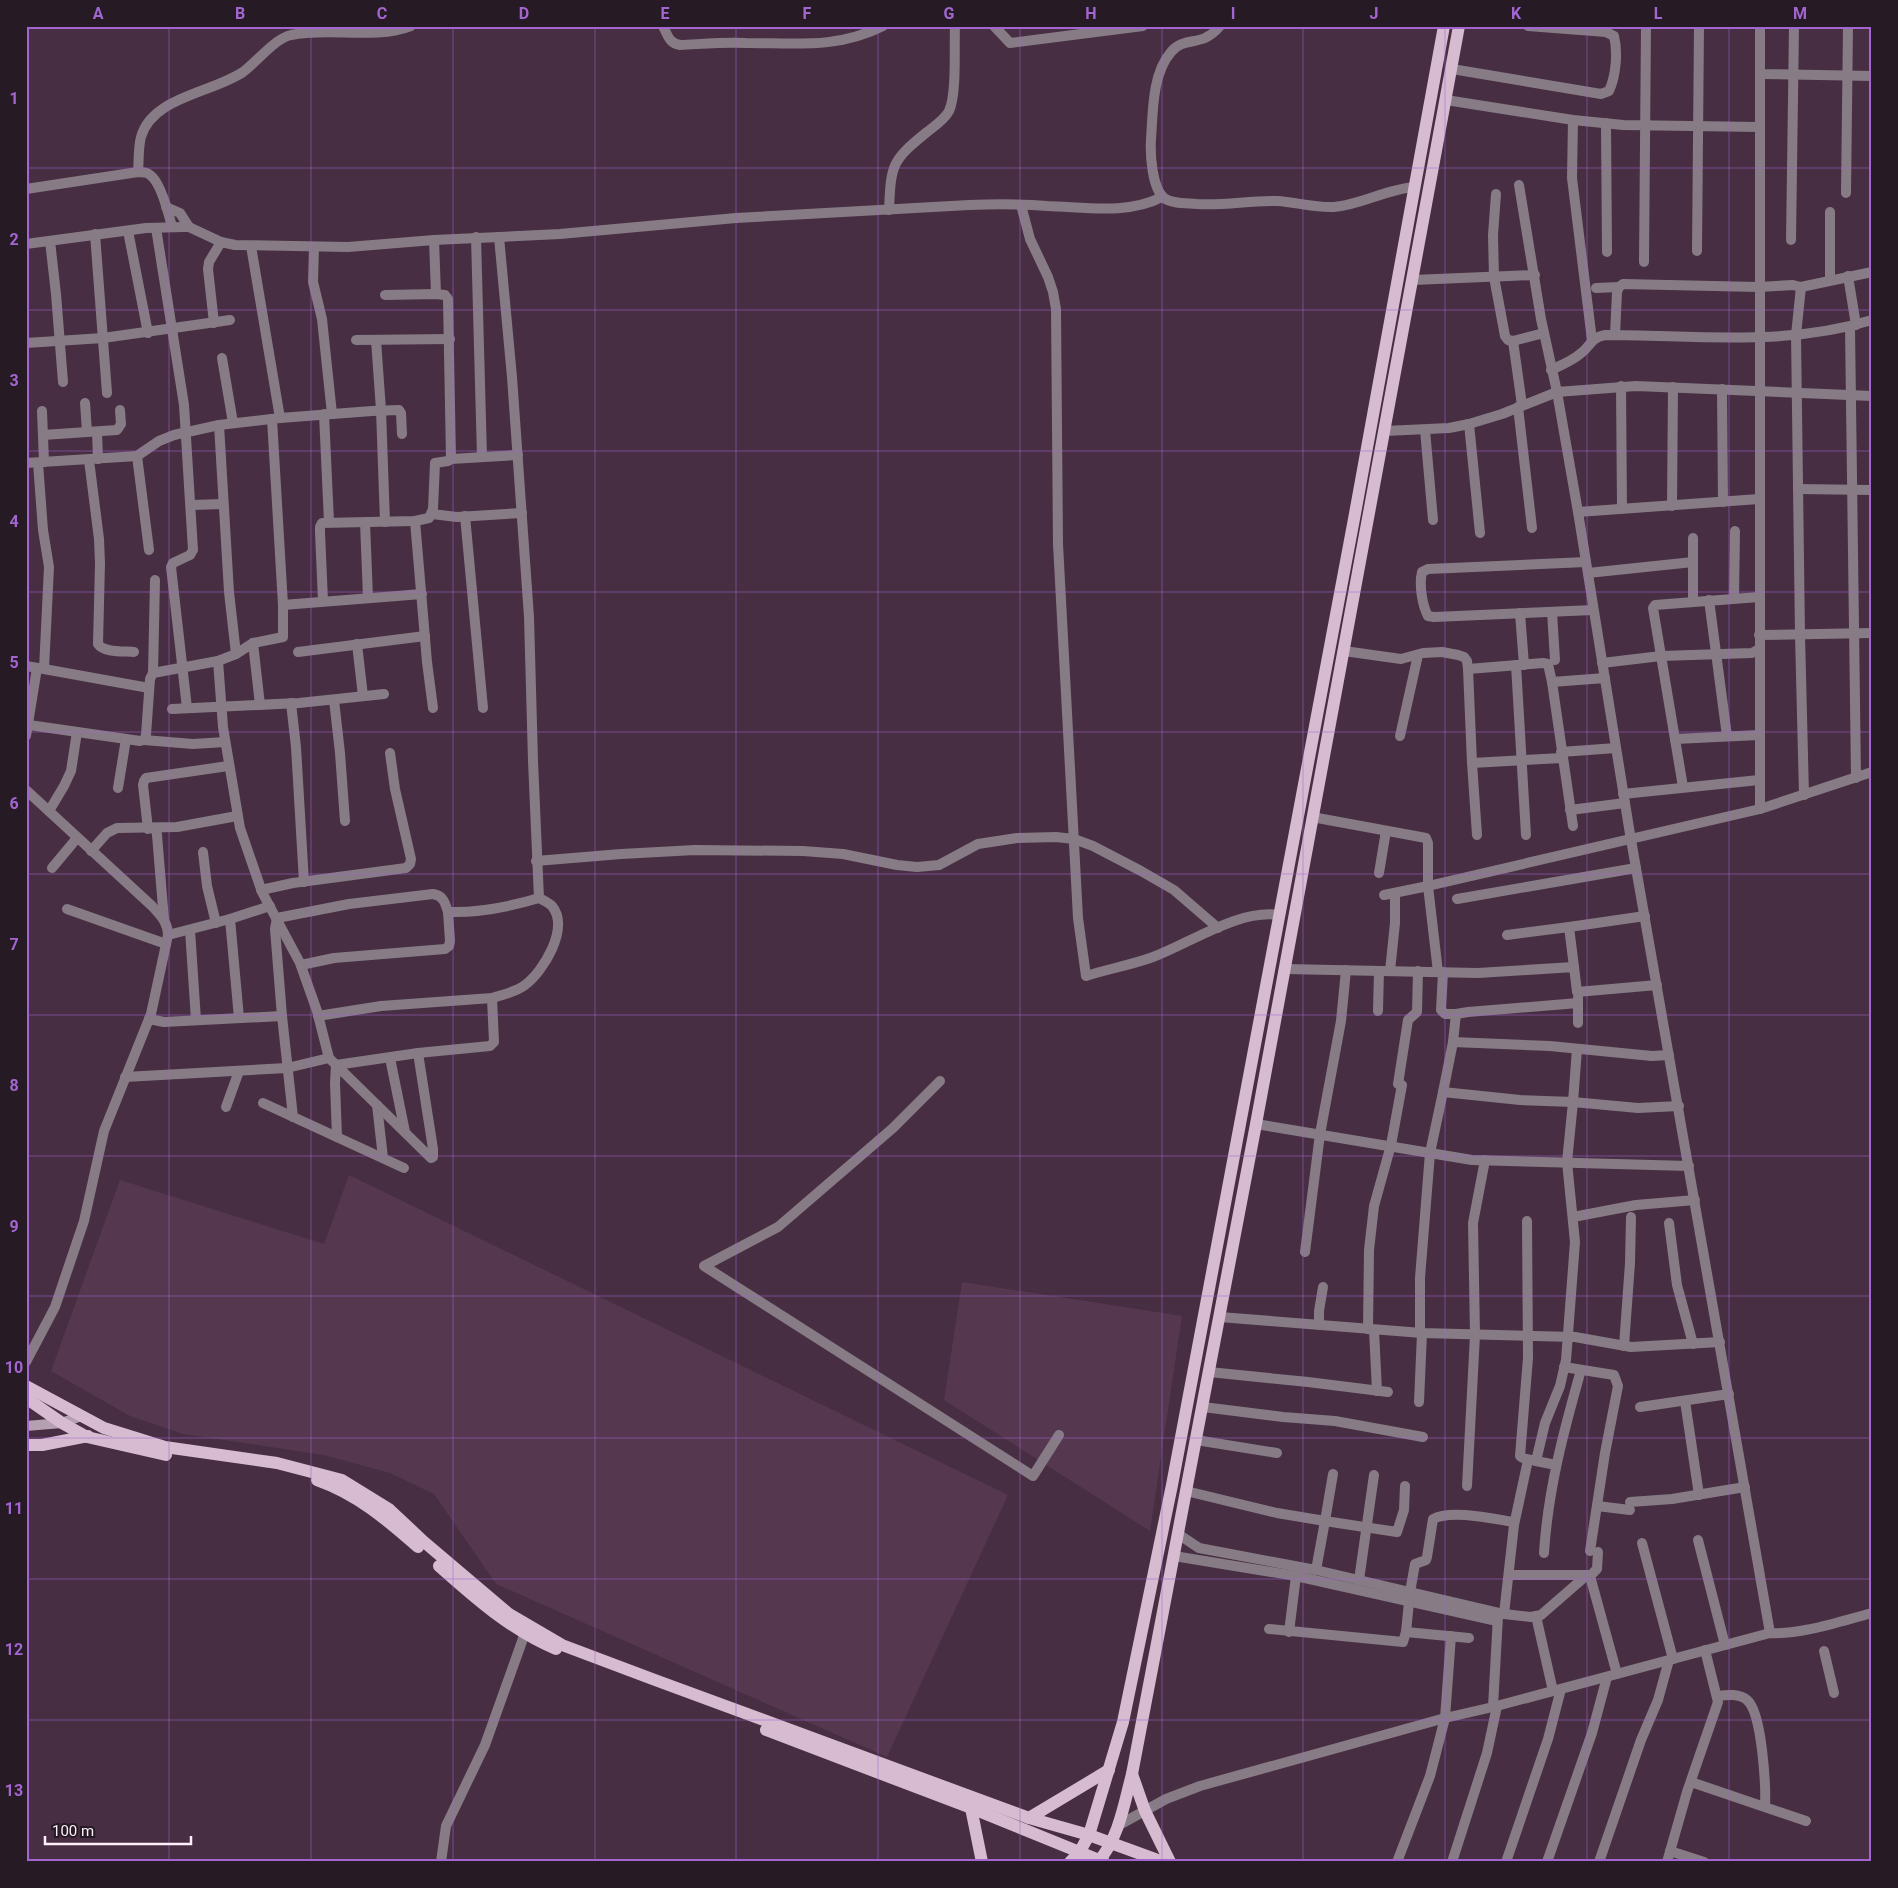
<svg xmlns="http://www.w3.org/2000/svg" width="1898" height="1888" viewBox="0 0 1898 1888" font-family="Roboto,sans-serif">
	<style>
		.built { fill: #553850 }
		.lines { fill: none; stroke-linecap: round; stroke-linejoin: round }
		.minor { stroke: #877b85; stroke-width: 10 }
		.secondary { stroke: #b4a0b0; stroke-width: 10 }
		.primary { stroke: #d7bcd1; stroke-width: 12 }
		.grid { fill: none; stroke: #a366d1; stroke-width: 1; stroke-opacity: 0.55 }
		.neatline { fill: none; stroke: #a366d1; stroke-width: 2 }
		.grid-label { font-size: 16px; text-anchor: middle; font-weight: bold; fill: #a366d1 }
	</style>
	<rect width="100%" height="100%" fill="#472e42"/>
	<g class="built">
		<path d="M349,1175L1008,1495L887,1757L496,1584L434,1494L390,1473L324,1455L183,1434L130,1416L51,1371L120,1180L324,1244Z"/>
		<path d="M962,1282L1182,1316L1150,1531L944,1400Z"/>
	</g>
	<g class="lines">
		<g class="minor">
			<path d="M663,26C668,36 669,43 680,45C702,44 724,42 746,43C796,43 837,49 883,26"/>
			<path d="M994,26L1010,43L1143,26"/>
			<path d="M1220,26C1216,31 1211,35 1205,38C1193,43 1181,40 1171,52C1152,74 1153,112 1151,139C1150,154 1152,188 1164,198C1172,204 1187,203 1197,204C1224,206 1250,200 1277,201C1295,202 1315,208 1334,207C1361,205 1386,189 1415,187"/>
			<path d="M1760,26V74L1872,76"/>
			<path d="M1452,69L1601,94L1609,91C1616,76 1618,52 1614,36L1606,32L1528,26"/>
			<path d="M1760,74V809"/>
			<path d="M1446,100L1573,120L1623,125L1759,127"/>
			<path d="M1573,120L1572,178L1592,340"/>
			<path d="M1606,123L1607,252"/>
			<path d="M138,172C139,161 138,148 141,137C152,97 212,93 243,72C257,62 274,39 291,35C329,27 374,40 411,26"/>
			<path d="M1519,185L1541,319L1557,392L1578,512L1630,834L1770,1633"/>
			<path d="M26,189L138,172C142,172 147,172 150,175C161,182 169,215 172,227"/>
			<path d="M1846,193L1848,26"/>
			<path d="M1496,194L1493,235L1494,277L1505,336L1508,340L1513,341L1544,333"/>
			<path d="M1021,205L1030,239L1048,277L1053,292L1056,309L1058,544L1078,918L1086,976C1108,969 1131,965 1153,957C1191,943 1238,909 1279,915"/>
			<path d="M166,207L180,213L189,227"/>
			<path d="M889,210C891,165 891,161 927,132C935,126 945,119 949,111C957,94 954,47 955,26"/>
			<path d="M1830,212V280"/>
			<path d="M156,228L184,405L193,550L190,555L173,563L171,567L187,708"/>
			<path d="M128,231L148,333"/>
			<path d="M95,234L107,393"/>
			<path d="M476,237L482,457"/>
			<path d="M499,237L512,377L529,617L533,761L539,898"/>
			<path d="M434,240L436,294"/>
			<path d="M1791,240L1794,26"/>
			<path d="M50,241L56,294L63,382"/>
			<path d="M26,244L146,228L184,227H189L221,242L235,245L348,247L434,240L560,234L736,218L969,205C995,204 1021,204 1047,206C1085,207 1127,215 1162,197"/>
			<path d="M251,246L280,418"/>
			<path d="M314,247L313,282L322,319L332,414"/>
			<path d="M1697,251L1699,26"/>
			<path d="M1644,262L1646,26"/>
			<path d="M1848,276L1856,325"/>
			<path d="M1413,280L1535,275"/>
			<path d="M1801,287L1796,335L1800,635L1804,795"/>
			<path d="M1596,288L1619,287"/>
			<path d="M214,323L208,269L209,262L221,242"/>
			<path d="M1850,327L1856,778"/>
			<path d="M1615,335L1617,292L1619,287L1623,284L1759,287L1793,285L1801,287L1872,272"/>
			<path d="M356,340L450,339"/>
			<path d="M376,340L381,410L385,522"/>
			<path d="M1513,341L1522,405"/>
			<path d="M26,343L103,338L230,320"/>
			<path d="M222,358L233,423"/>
			<path d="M1551,370C1561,365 1572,361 1580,354C1591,346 1590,338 1605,335C1695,335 1784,347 1872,320"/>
			<path d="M1621,386L1622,509"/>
			<path d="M1722,389L1723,502"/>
			<path d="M85,403L87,432"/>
			<path d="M1518,407L1532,528"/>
			<path d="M42,411L44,462"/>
			<path d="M324,414L329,522"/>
			<path d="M1469,424L1480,533"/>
			<path d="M219,425L229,592L236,654"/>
			<path d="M1425,430L1433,520"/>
			<path d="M1385,431L1449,428L1469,424L1502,414L1557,392L1636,386L1872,396"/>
			<path d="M97,432L98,459"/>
			<path d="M43,435L117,430L121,424L120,410"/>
			<path d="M137,456L149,550"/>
			<path d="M451,459L518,455"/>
			<path d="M89,460L99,539L100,563L98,644C104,653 124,651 134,652"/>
			<path d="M26,463L137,456L159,441L174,435L219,425L280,418L372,411L399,410L401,413L402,434"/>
			<path d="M1798,489L1872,490"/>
			<path d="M192,505L223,504"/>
			<path d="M1672,506L1673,387"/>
			<path d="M1578,512L1759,499"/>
			<path d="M432,514L457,517L522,513"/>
			<path d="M465,516L483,708"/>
			<path d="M415,521L427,662L433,708"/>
			<path d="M365,522L368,598"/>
			<path d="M1693,538V601"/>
			<path d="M1586,562L1428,569L1422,572C1419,584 1422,605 1428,616L1434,617L1593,610"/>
			<path d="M1588,573L1693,562"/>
			<path d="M1734,598L1735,531"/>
			<path d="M1709,600L1727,736"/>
			<path d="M323,601L320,532V527L322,523L415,521L429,518L433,509L435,463L448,461L451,459L448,299L445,295L436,294L385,295"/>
			<path d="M283,605L422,594"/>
			<path d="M1552,612L1555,660"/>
			<path d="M1520,613L1524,665"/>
			<path d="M1759,635L1872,633"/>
			<path d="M253,643L260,705"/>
			<path d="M357,644L363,696"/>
			<path d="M1344,651L1401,659L1423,653L1442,652L1458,655L1464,657L1467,661L1468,669L1472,763L1477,835"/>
			<path d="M298,652L425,636"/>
			<path d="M218,661L223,727L240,828L262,892L300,963L317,1011L329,1058"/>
			<path d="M1602,663L1661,656L1752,653L1759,649"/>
			<path d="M1516,665L1526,835"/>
			<path d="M26,666L44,669L49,567L43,530L38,463"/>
			<path d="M44,669L149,688"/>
			<path d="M1468,669L1543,663L1548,664L1552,682L1573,826"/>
			<path d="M153,673L155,580"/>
			<path d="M1552,682L1605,678"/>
			<path d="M334,700L340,753L345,821"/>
			<path d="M291,703L296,747L304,882"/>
			<path d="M172,709L299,703L384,694"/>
			<path d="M29,725L140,741L144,740L146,735L150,679L153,673L218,661L236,654L253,643L283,637V605L272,419"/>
			<path d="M26,736L37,668"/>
			<path d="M1400,736L1418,655"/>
			<path d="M1675,739L1759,735"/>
			<path d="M144,740L193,744L225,742"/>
			<path d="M1561,752L1616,748"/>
			<path d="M1472,763L1562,758"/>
			<path d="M1683,787L1653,608L1655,605L1759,597"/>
			<path d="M118,788L126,739"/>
			<path d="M26,790L152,906C160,915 168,922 168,935L151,1014L104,1131L84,1221L55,1307L26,1362"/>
			<path d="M1623,794L1759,780"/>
			<path d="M1570,810L1625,803"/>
			<path d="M49,811L64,786L71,771L77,732"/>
			<path d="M1312,817L1426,838L1428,843V886L1760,809L1872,772"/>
			<path d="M148,829L143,785L144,781L146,778L228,766"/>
			<path d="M153,829H156L157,835L164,920"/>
			<path d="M91,851L107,833L117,828L177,827L237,816"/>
			<path d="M203,852L207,886L216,923"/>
			<path d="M536,861L621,854L695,850L803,851L843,854L897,865L917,867L939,865L978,844L1017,838L1056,837L1074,839L1093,846L1141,871L1174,890L1218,928"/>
			<path d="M52,868L77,838"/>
			<path d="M1379,873L1386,831"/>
			<path d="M261,890L293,883L406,868L410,864L411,859L395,789L390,753"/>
			<path d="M1384,895L1428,886L1438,972"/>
			<path d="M1457,899L1636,868"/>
			<path d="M67,909L166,944"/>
			<path d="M190,930L196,1020"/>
			<path d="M168,935L230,919"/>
			<path d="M1507,935L1569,927"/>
			<path d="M301,965L334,958L445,949L449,946L450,941L448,912"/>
			<path d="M1574,967L1569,927L1645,916"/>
			<path d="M1285,969L1478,973L1574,967L1577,992L1657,985"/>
			<path d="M1390,971L1395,923V893"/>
			<path d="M1443,972L1441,1010L1445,1014H1456L1468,1012L1578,1003"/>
			<path d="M1578,998V1023"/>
			<path d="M1378,1011L1379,971"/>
			<path d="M1456,1014L1453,1042L1550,1046L1652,1056L1669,1055"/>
			<path d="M282,1016L275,929L277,918L349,904L433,894C444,896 445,903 448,912C480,913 509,907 539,898C543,900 549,903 552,906C570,928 543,972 525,985C516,992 502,995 492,998L381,1006L318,1016"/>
			<path d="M239,1018L230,919L270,906"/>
			<path d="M149,1019L164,1022L282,1016L293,1117"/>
			<path d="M390,1058L405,1132"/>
			<path d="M125,1077L287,1068L329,1058L431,1158L433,1157V1149L418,1053"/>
			<path d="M940,1081L893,1128L778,1227L704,1266L1033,1476L1059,1435"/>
			<path d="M1398,1084L1408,1020L1417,1012L1418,971"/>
			<path d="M1443,1092L1453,1042"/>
			<path d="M263,1103L404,1168"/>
			<path d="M377,1105L383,1158"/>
			<path d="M226,1107L239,1071"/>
			<path d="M1256,1124L1472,1160L1689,1166"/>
			<path d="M337,1137L335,1083L336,1065L418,1053L490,1046L494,1042L492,998"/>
			<path d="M1573,1217L1636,1205L1695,1200"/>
			<path d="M1527,1221L1528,1358L1520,1456L1523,1458L1536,1461L1545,1423L1560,1386L1566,1360L1575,1242L1567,1162L1573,1102L1638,1108L1679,1106"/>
			<path d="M1669,1223L1677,1285L1693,1344"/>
			<path d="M1305,1252L1320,1134L1341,1021L1346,970"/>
			<path d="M1220,1317L1422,1333L1575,1337L1631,1347L1720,1342"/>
			<path d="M1319,1325V1311L1323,1287"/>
			<path d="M1420,1333V1278L1430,1153L1443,1092L1520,1100L1573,1102L1577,1049"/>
			<path d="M1624,1346L1630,1263L1631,1217"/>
			<path d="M1564,1367L1614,1375L1618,1386L1605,1453L1590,1551"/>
			<path d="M1209,1372L1308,1382L1388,1392"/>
			<path d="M1377,1391L1374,1330L1368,1329L1369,1250L1374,1206L1391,1145L1402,1085"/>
			<path d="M1685,1401L1699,1495"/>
			<path d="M1419,1402L1422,1333"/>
			<path d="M1203,1407L1283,1417L1335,1421L1423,1437"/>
			<path d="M1640,1407L1729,1394"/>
			<path d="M1196,1440L1277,1453"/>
			<path d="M1536,1461L1556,1465"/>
			<path d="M1333,1474L1325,1521L1397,1532L1404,1510L1405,1486"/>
			<path d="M1467,1486L1475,1335L1473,1223L1485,1160"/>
			<path d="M1630,1502L1672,1499L1745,1487"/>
			<path d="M1597,1506L1630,1510"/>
			<path d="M1178,1534L1199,1548L1316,1570L1325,1521L1277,1513L1186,1491"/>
			<path d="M1698,1540L1725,1645"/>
			<path d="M1642,1543L1673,1659"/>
			<path d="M1544,1553C1548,1489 1564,1430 1581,1370"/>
			<path d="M1174,1556L1296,1576L1497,1621"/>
			<path d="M1316,1570L1504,1614L1514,1525L1528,1460"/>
			<path d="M1587,1575L1590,1576L1617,1674"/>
			<path d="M1590,1576L1597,1569L1598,1552"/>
			<path d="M1359,1580L1374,1475"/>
			<path d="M1410,1592L1415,1564L1426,1560L1427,1557L1433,1519C1451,1509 1494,1519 1514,1522"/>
			<path d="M1504,1614L1531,1617L1541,1615L1587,1575H1509"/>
			<path d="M1536,1616L1553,1691"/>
			<path d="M1269,1629L1403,1642L1406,1632L1409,1602"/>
			<path d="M1289,1632L1296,1576"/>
			<path d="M1406,1632L1469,1638"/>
			<path d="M1824,1651L1834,1693"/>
			<path d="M1717,1696C1726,1695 1739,1693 1747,1700C1762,1712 1766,1786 1765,1806"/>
			<path d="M1493,1707L1498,1616"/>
			<path d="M1691,1782L1806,1821"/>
			<path d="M1119,1825L1166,1799L1200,1786L1445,1718L1493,1707L1770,1633C1801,1635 1841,1621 1872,1613"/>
			<path d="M1670,1851L1704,1862"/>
			<path d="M441,1862L446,1826L485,1745L525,1633"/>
			<path d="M1397,1862L1430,1776L1445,1718L1451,1636"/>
			<path d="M1452,1862L1487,1753L1497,1706"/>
			<path d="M1506,1862L1548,1739L1561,1689"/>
			<path d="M1547,1862L1592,1733L1607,1677"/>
			<path d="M1599,1862L1641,1740L1658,1700L1669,1660"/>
			<path d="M1667,1862L1687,1792L1718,1702L1705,1650"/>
		</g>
		<path class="secondary" d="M26,1426L62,1423L81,1416"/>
		<g class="primary">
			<path d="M26,1386L104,1428L165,1447L277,1463L342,1480L389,1509L423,1541L509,1614L562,1645L655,1680L1029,1818L1089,1835L1163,1862"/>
			<path d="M26,1398L62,1423L87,1437L166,1455"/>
			<path d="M26,1445H42L88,1436"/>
			<path d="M317,1480C357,1494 386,1519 418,1547"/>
			<path d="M439,1566C475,1598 511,1630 556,1649"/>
			<path d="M766,1730L971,1808L1104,1862"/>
			<path d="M1132,1774L1145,1811L1170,1862"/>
			<path d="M971,1808L982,1862"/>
			<path d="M1029,1818L1109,1770"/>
			<path d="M1070,1862L1079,1853L1089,1835L1123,1722L1172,1485L1354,519L1444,26"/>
			<path d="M1098,1862C1119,1838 1124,1804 1132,1774L1256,1124L1459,26"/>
		</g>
	</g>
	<path class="grid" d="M169,26V1862M311,26V1862M453,26V1862M595,26V1862M736,26V1862M878,26V1862M1020,26V1862M1162,26V1862M1303,26V1862M1445,26V1862M1587,26V1862M1729,26V1862M26,168H1872M26,310H1872M26,451H1872M26,592H1872M26,732H1872M26,874H1872M26,1015H1872M26,1156H1872M26,1296H1872M26,1438H1872M26,1579H1872M26,1720H1872"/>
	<rect width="1898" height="1888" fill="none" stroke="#261b24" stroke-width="55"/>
	<path d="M45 1836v8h146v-8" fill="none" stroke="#ffeefb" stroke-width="2.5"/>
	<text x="52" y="1836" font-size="15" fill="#ffeefb" stroke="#261b24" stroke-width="4" paint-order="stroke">100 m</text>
	<rect x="28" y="28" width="1842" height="1832" class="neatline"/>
	<g class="grid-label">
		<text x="98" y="19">A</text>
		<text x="240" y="19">B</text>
		<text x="382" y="19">C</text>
		<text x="524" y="19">D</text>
		<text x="665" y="19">E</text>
		<text x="807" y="19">F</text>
		<text x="949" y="19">G</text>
		<text x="1091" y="19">H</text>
		<text x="1233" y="19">I</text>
		<text x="1374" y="19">J</text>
		<text x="1516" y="19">K</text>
		<text x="1658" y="19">L</text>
		<text x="1800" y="19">M</text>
		<text x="14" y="104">1</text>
		<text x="14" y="245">2</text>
		<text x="14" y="386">3</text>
		<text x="14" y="527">4</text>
		<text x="14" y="668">5</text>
		<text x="14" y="809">6</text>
		<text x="14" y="950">7</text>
		<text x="14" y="1091">8</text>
		<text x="14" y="1232">9</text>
		<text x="14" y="1373">10</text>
		<text x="14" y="1514">11</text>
		<text x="14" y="1655">12</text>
		<text x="14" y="1796">13</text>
	</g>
</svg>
